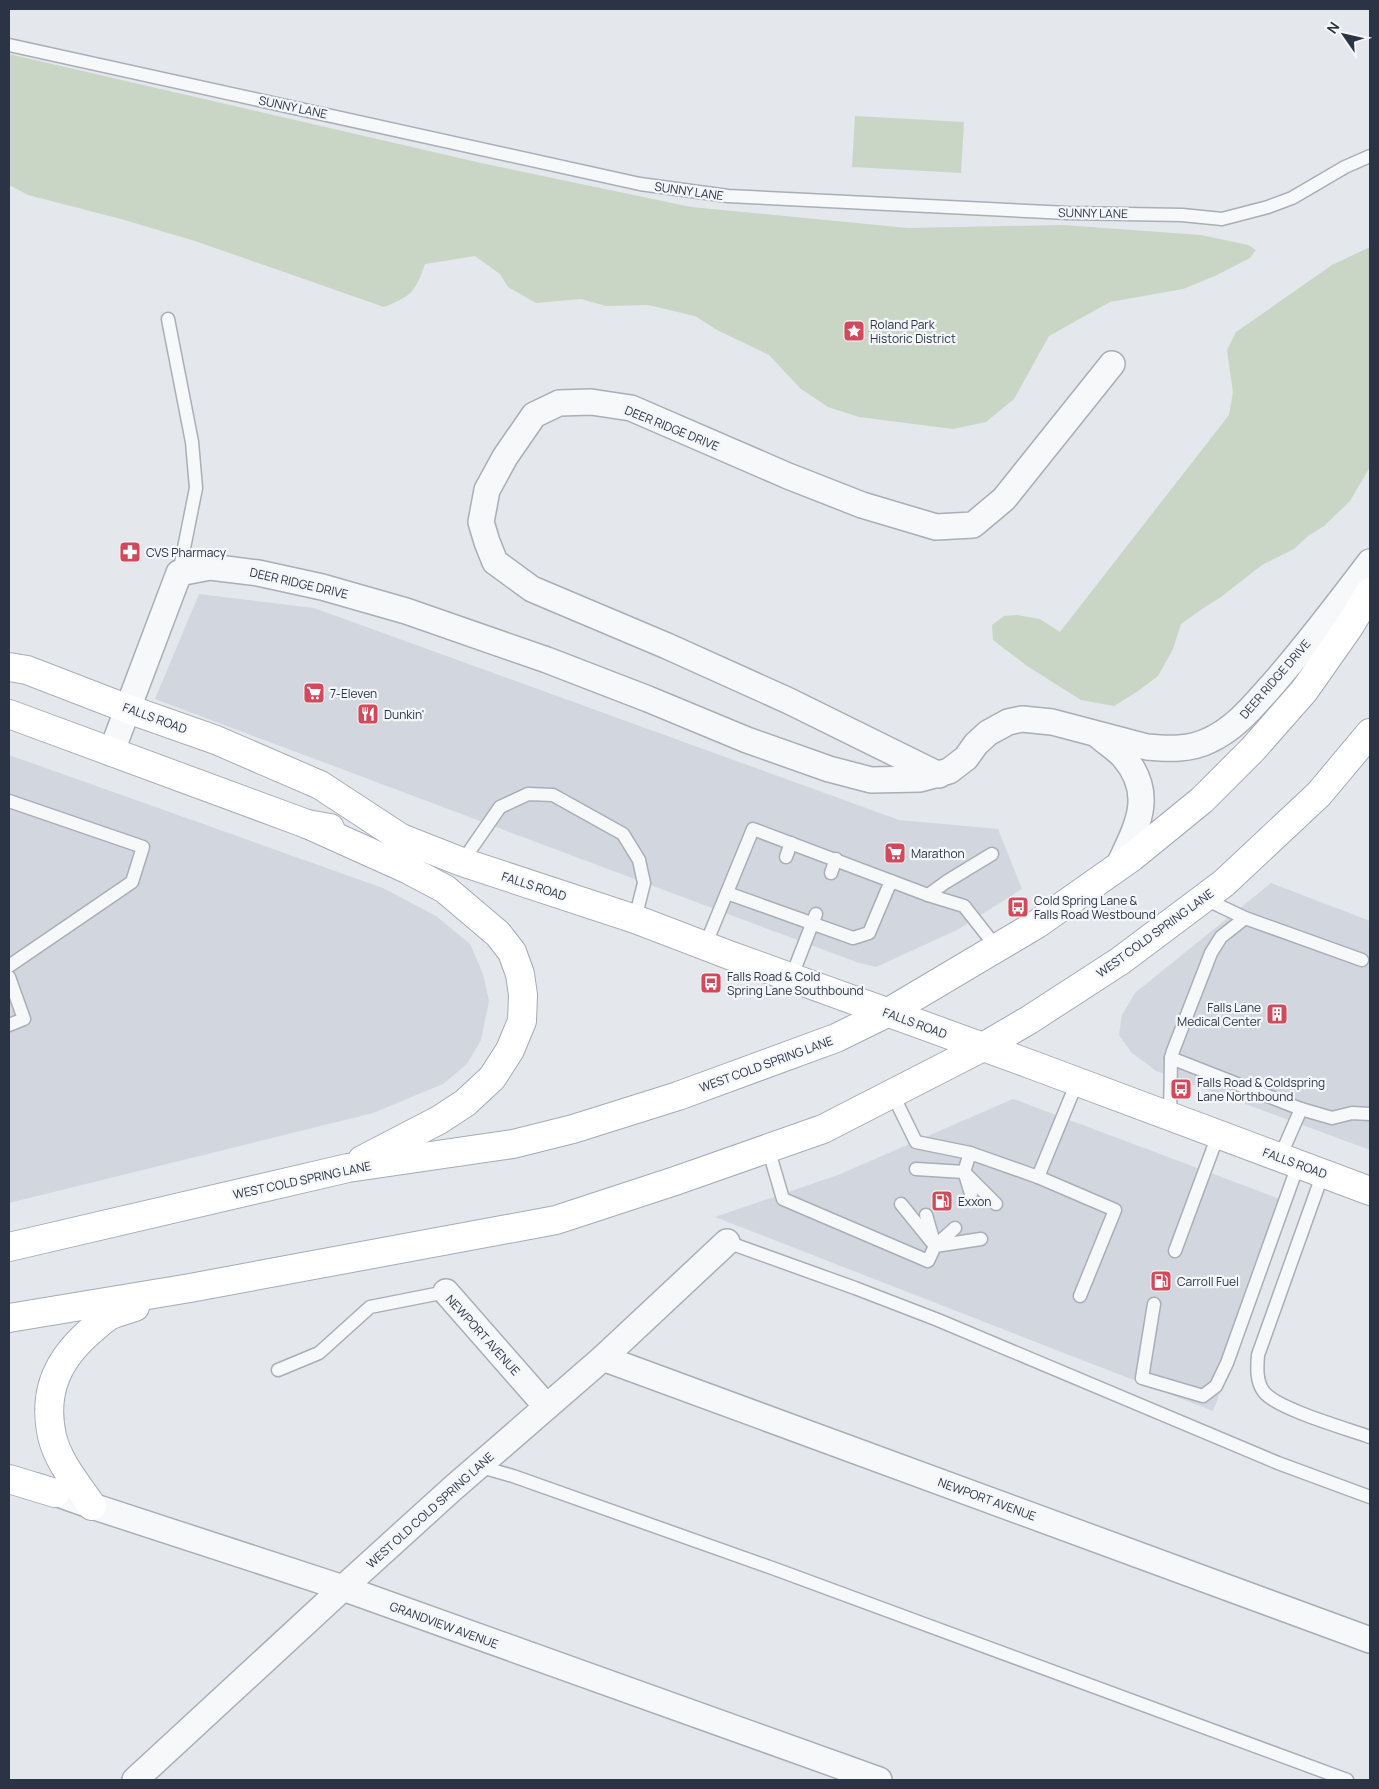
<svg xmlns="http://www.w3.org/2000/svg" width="1379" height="1789" viewBox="0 0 1379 1789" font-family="Manrope,sans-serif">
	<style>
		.built { fill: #d2d6de }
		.green { fill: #c9d6c5 }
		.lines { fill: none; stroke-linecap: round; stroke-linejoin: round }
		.lane-casing { stroke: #a9aeb7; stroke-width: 15 }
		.street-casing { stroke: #a9aeb7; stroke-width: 28 }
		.secondary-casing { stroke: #a9aeb7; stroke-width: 30 }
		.primary-casing { stroke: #a3abb8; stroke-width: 30 }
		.lane { stroke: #f7f8fa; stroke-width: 12 }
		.street { stroke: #f7f8fa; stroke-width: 25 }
		.secondary { stroke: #fff; stroke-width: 28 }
		.primary { stroke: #fff; stroke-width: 28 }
		.labels { text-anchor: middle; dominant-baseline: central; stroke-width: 4.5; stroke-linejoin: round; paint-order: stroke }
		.street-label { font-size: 12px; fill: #2b3445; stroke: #f4f6f9 }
		.poi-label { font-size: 12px; fill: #2b3445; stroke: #f4f6f9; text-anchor: start }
	</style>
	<rect width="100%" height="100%" fill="#e4e7ec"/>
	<g class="built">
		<path d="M199,594L314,608L899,820L998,829L1022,889L957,930L876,967L859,963L155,699Z"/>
		<path d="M9,755L383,888L436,916L470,944L483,974L489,1001L481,1040L467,1064L443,1084L373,1113L9,1203Z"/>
		<path d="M1271,883L1370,921V1150L1156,1071L1131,1052L1119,1035L1122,1015L1135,993Z"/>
		<path d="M1013,1099L1291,1203L1213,1411L715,1217L838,1175Z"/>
	</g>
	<g class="green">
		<path d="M9,54L481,163L691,207L908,228L1063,225L1201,235L1248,245L1256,250L1250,258L1215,276L1183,289L1110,302L1049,336L1014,399L986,422L953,429L859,417L828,407L801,389L769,355L717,330L695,316L648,305L606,306L581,299L536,303L508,287L500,274L475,256L425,264C415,292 412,296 384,307L195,241L121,219L28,195L9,185Z"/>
		<path d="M855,116L964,122L961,173L852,167Z"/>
		<path d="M1370,247V467L1350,501L1324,526L1308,536L1294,549L1262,565L1221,597L1202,609L1181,624L1173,649L1158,676L1138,691L1114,706L1081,700L1027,666L993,640L992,625L1004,616L1017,615L1040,619L1060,632L1229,415L1233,392L1227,350L1236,332L1332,265Z"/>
	</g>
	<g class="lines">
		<g class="lane-casing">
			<g id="lane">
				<path d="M9,45L640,184L728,196L1068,213L1182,215L1222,219L1268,207L1292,198L1345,167L1370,156"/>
				<path d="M168,319L192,442L196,488L179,573"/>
				<path d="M9,801L143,847L132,882L9,966"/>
				<path d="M786,857L791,843"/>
				<path d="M462,862L500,807L528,794L553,795L623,834L639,860L644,883L635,919"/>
				<path d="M831,873L836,859"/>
				<path d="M727,893L853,938L869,933L891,881"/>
				<path d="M928,895L946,882L992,854"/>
				<path d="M1203,898L1245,918L1362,960"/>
				<path d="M705,946L753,829L928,895L964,906L997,948"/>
				<path d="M9,977L24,1019L9,1025"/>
				<path d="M791,978L816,914"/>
				<path d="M1171,1058L1301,1109"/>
				<path d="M1077,1082L1038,1177L1115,1210L1080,1296"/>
				<path d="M892,1093L916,1142L970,1153"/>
				<path d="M1170,1117L1171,1058L1173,1051L1211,953L1221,937L1245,918"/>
				<path d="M768,1148L783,1199L928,1261L935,1246L981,1239"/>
				<path d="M1280,1157L1301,1109L1332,1118L1352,1113L1370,1114"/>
				<path d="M916,1169L964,1172"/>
				<path d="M1323,1173L1258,1355C1257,1367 1256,1382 1264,1392C1277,1409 1348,1429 1370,1437"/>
				<path d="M965,1174L971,1194"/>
				<path d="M901,1204L935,1246"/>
				<path d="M996,1204L964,1172L970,1153L1038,1177"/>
				<path d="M926,1215L933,1239"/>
				<path d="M727,1242L855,1288L938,1320L1278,1463L1370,1497"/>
				<path d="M935,1246L955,1228"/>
				<path d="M1175,1251L1218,1135"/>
				<path d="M1154,1304L1142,1378L1203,1396L1216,1386L1227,1363L1298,1165"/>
				<path d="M278,1370L319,1353L370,1307L446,1292"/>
				<path d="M478,1466L513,1476L775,1569L1347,1780"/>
			</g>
		</g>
		<g class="street-casing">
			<g id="street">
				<path d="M1099,736C1107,743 1116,749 1123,756C1157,795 1136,828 1118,867"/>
				<path d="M111,753L179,573L210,567L258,573L322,587L406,611L547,660L648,699L747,740L829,769L871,780L920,779L949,771L966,758L976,744L988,733L1008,722L1022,719L1052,722L1147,747C1169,749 1190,750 1210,740C1236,728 1254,705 1273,684C1307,645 1339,603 1370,562"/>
				<path d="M939,775L789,701L667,646L532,589L495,562L487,542L481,522L487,490L505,457L534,415L559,403L591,402L631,408L788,476L862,505L936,527L973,525L1004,499L1112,364"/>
				<path d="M446,1292L546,1406"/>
				<path d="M603,1358L1370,1640"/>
				<path d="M36,1486L92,1506L343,1588L879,1780"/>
				<path d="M135,1780L343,1588L452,1489L603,1358L727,1242"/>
			</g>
		</g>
		<g class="secondary-casing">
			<g id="secondary">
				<path d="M9,667L27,670L128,709L216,740L320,785L401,838L462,862L635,919L729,955L1030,1064L1370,1191"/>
				<path d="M9,714L307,824L330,828"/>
			</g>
		</g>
		<g class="primary-casing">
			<g id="primary">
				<path d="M307,824L407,869L445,889L498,934L512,952L520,974L523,995L522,1021L510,1050L492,1078L465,1103L439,1120L362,1160"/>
				<path d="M9,1247L348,1168L513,1144L573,1129L678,1096L836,1038L887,1013L1037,924L1132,857L1202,800L1253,749L1304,691L1349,627L1370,592"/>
				<path d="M9,1318L190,1288L556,1220L675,1181L823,1129L983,1047L1029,1020L1120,961L1224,883L1319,794L1370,733"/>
				<path d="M9,1479L55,1493"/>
				<path d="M92,1506C77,1484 58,1462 52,1436C42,1390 59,1357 94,1328C99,1324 104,1319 109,1316C117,1312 127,1310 135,1307"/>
			</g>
		</g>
		<use href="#lane" class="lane"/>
		<use href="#street" class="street"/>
		<use href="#secondary" class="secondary"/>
		<use href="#primary" class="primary"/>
	</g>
	<defs>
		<g id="sight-square" transform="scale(1.125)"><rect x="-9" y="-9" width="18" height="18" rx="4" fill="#d1495b" stroke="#f4f6f9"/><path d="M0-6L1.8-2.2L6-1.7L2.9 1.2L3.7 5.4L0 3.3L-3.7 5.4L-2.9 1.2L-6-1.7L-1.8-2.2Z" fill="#fff"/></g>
		<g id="pharmacy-square" transform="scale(1.125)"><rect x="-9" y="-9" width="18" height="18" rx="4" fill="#d1495b" stroke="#f4f6f9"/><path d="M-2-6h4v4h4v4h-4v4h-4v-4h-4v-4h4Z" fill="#fff"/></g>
		<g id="supermarket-square" transform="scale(1.125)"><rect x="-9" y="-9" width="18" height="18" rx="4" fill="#d1495b" stroke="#f4f6f9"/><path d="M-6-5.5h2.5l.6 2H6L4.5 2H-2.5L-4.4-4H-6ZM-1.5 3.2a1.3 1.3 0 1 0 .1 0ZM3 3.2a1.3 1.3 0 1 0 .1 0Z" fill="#fff"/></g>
		<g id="restaurant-square" transform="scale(1.125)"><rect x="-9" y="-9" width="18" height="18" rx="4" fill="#d1495b" stroke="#f4f6f9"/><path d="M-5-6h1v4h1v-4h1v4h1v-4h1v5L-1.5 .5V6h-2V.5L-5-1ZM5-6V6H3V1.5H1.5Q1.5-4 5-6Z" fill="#fff"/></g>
		<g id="bus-square" transform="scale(1.125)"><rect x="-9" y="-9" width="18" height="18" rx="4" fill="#d1495b" stroke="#f4f6f9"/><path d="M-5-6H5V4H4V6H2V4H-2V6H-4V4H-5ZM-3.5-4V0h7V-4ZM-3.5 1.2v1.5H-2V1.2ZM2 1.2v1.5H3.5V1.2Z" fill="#fff"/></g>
		<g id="building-square" transform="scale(1.125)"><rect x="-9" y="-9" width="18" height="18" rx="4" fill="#d1495b" stroke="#f4f6f9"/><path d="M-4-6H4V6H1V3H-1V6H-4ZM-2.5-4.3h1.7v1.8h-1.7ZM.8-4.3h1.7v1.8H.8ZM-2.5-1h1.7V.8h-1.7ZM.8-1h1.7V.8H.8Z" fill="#fff"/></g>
		<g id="fuel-square" transform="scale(1.125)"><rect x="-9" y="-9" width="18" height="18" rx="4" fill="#d1495b" stroke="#f4f6f9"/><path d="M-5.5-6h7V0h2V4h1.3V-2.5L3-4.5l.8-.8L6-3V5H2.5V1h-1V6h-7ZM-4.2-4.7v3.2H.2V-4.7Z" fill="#fff"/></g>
	</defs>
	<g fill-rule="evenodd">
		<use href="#sight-square" x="854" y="331"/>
		<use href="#pharmacy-square" x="130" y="552"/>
		<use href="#supermarket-square" x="314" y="693"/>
		<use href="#restaurant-square" x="368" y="714"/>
		<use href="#supermarket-square" x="895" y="853"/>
		<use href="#bus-square" x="1018" y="907"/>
		<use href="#bus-square" x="711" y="983"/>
		<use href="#building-square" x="1277" y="1014"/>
		<use href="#bus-square" x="1181" y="1089"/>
		<use href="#fuel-square" x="942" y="1201"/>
		<use href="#fuel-square" x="1161" y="1281"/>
	</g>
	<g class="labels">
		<g class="street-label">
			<text transform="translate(293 107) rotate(12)">SUNNY LANE</text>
			<text transform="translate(689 191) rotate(8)">SUNNY LANE</text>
			<text transform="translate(1093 213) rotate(1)">SUNNY LANE</text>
			<text transform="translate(672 428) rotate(22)">DEER RIDGE DRIVE</text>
			<text transform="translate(299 583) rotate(13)">DEER RIDGE DRIVE</text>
			<text transform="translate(1275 679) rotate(-49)">DEER RIDGE DRIVE</text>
			<text transform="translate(155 718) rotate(20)">FALLS ROAD</text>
			<text transform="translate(534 886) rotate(18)">FALLS ROAD</text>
			<text transform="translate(1155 933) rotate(-36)">WEST COLD SPRING LANE</text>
			<text transform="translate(915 1023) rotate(20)">FALLS ROAD</text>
			<text transform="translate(766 1064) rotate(-20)">WEST COLD SPRING LANE</text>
			<text transform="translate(1295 1163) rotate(20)">FALLS ROAD</text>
			<text transform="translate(302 1180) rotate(-12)">WEST COLD SPRING LANE</text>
			<text transform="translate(483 1335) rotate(48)">NEWPORT AVENUE</text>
			<text transform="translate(987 1499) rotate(20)">NEWPORT AVENUE</text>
			<text transform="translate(430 1510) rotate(-42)">WEST OLD COLD SPRING LANE</text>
			<text transform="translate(444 1625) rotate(20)">GRANDVIEW AVENUE</text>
		</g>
		<g class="poi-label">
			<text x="870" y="324">Roland Park<tspan x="870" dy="14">Historic District</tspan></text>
			<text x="146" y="552">CVS Pharmacy</text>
			<text x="330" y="693">7-Eleven</text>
			<text x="384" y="714">Dunkin'</text>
			<text x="911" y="853">Marathon</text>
			<text x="1034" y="900">Cold Spring Lane &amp;<tspan x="1034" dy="14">Falls Road Westbound</tspan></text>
			<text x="727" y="976">Falls Road &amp; Cold<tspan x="727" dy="14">Spring Lane Southbound</tspan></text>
			<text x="1261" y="1007" text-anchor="end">Falls Lane<tspan x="1261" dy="14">Medical Center</tspan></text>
			<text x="1197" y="1082">Falls Road &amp; Coldspring<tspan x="1197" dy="14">Lane Northbound</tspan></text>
			<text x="958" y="1201">Exxon</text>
			<text x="1177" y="1281">Carroll Fuel</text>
		</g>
	</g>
	<rect width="1379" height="1789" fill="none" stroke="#2b3445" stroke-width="20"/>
	<g transform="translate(1344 35) rotate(304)" stroke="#f4f6f9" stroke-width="4" paint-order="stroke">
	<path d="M0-4L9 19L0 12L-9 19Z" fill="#2b3445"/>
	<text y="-8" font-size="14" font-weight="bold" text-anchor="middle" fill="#2b3445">N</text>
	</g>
</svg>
